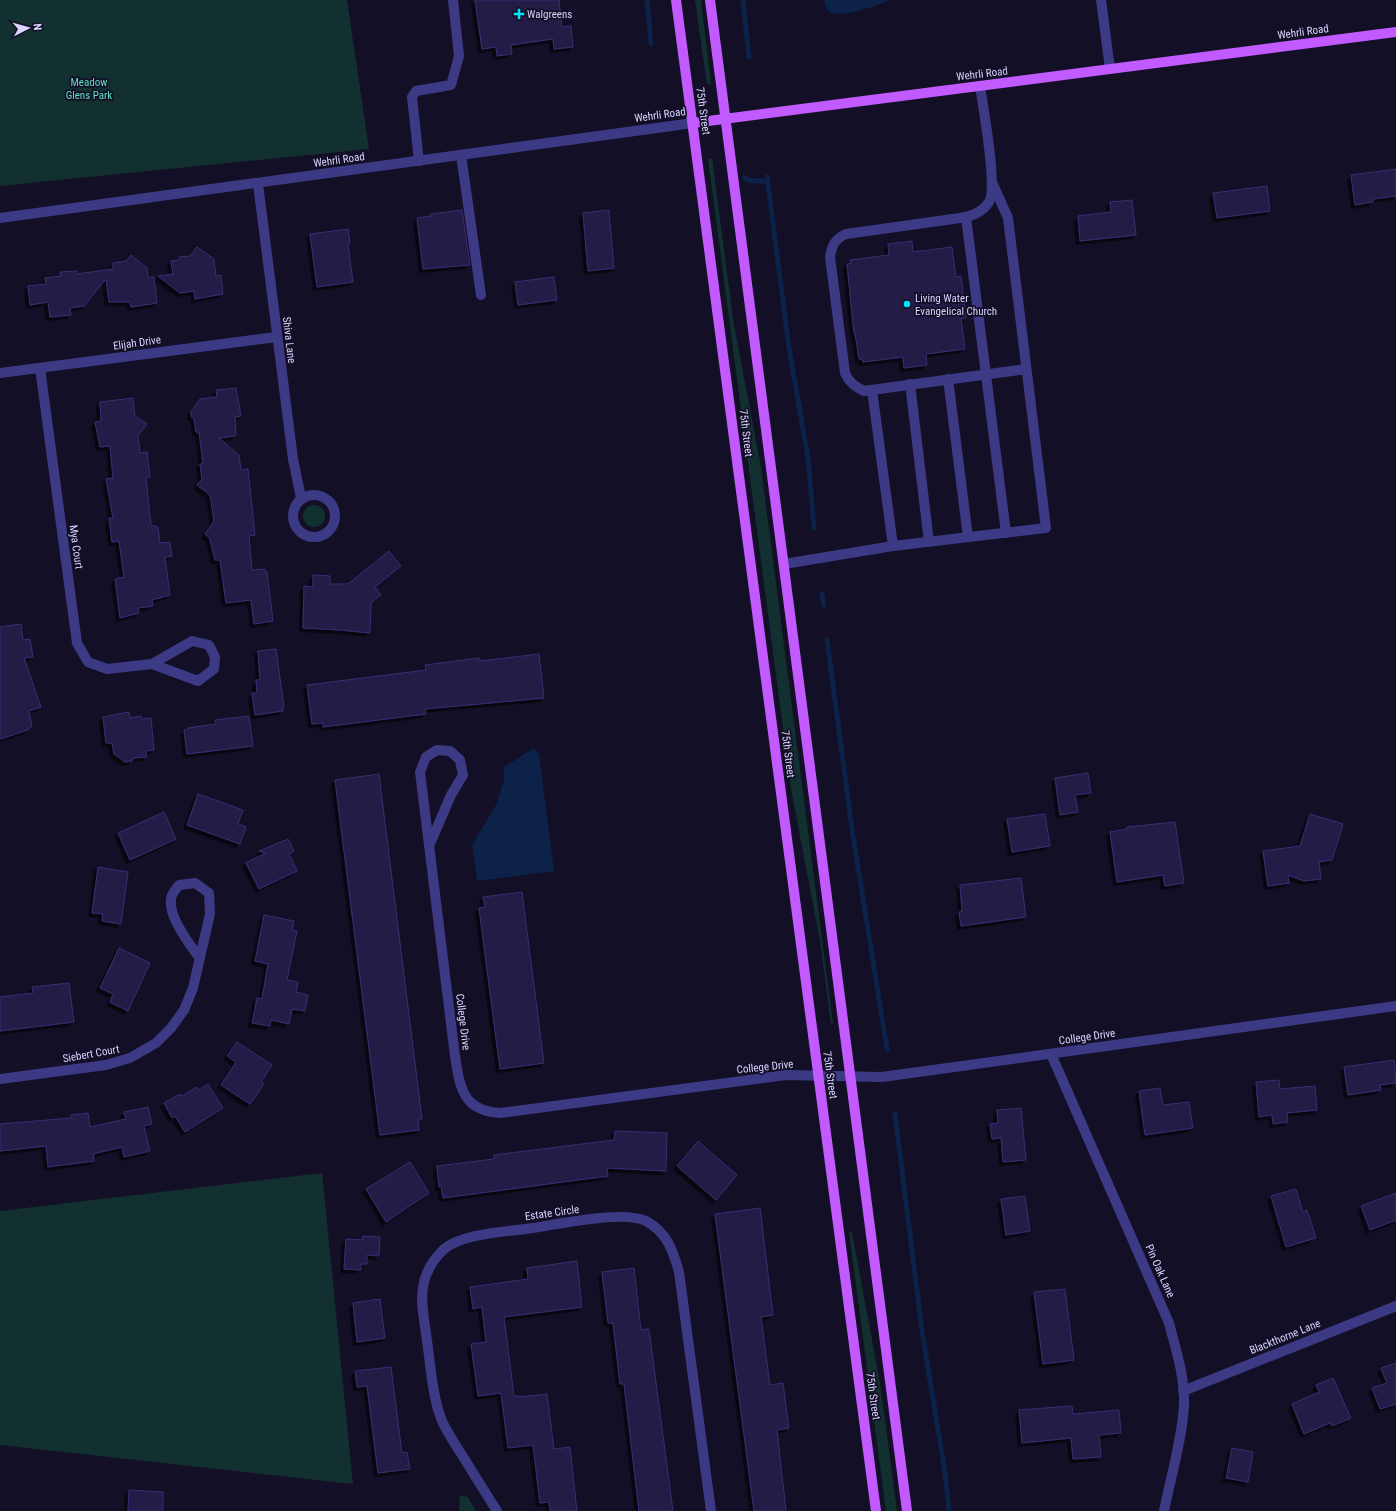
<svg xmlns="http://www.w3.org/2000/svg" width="1396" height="1511" viewBox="0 0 1396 1511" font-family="'Roboto Condensed',sans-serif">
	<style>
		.green { fill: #12302f }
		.water { fill: #0c2248 }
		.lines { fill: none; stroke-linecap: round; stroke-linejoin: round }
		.stream { stroke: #0c2248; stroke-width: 5 }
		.building { fill: #241b47; stroke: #3b2d73; filter: url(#shadow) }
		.minor { stroke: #3d3a85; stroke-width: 10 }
		.major { stroke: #c25bff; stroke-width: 10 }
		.poi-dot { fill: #00e5ff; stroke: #130f26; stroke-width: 1.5 }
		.labels { text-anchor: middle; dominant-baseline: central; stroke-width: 3.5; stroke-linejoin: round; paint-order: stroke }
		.poi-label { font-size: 11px; fill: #d9d4ff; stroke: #130f26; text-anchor: start }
		.street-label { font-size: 11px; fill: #d9d4ff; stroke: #130f26 }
		.park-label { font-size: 11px; fill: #5fe0c0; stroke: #130f26 }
	</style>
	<defs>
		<filter id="shadow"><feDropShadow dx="-3.5" dy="3.5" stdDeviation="0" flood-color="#0009"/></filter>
	</defs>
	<rect width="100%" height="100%" fill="#130f26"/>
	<g class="green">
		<path d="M0,0H347L369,149L0,186Z"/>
		<path d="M695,0H701L711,84H707L706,78Z"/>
		<path d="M712,158L734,325L761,467L833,1024H831L820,941L791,789L708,159Z"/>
		<circle cx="314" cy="516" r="11"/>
		<path d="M322,1173L353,1484L0,1445V1211Z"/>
		<path d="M849,1232H852L880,1383L897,1511H886Z"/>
		<path d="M460,1495L468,1497L476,1511H459Z"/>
	</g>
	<g class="water">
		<path d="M824,0H889C879,6 842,17 831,13C827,11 825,5 824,0Z"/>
		<path d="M534,748L539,754L554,871L477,881L472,845L496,805L504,780V767Z"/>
	</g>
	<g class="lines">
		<g class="stream">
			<path d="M647,0L651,44"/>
			<path d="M743,0L749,57"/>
			<path d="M744,177L747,180L768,182"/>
			<path d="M767,177L789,348L808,458L814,528"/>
			<path d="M822,594L824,605"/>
			<path d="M827,640L853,836L887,1049"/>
			<path d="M895,1114L922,1331L945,1473L949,1511"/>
		</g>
	</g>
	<g class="building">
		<path d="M475,0H559L562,27L571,26L573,47L554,49L553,39L511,45L512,54L497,56L496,47L482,49Z"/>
		<path d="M1396,169V196L1373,199V202L1355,205L1351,175Z"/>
		<path d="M1267,186L1270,211L1217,218L1213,193Z"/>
		<path d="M1132,200L1136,235L1080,241L1078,216L1111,212L1110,202Z"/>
		<path d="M462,210L470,265L423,269L417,218L431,216V214Z"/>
		<path d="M609,210L614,268L588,271L583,213Z"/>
		<path d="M348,229L350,243L348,244L353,282L317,287L310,234Z"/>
		<path d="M912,241L913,252L952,247L956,277L961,276L966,318L961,319L965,349L926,354L927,365L904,368L903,357L863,362L862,359H859L855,333H854L847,264L851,263L850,260L889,255L888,244Z"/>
		<path d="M197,247L214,259L216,276L221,275L223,294L195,299L194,291L180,293L158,276L173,274L171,261L179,260V257L190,256Z"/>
		<path d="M131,255L147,268L148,277H154L157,303L131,307L130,302H109L106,279L84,306L70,308L71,315L50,317L48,302L30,305L28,286L46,284L45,278L61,276L60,272L77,271V274L113,269V263L126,261Z"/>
		<path d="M554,277L557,300L518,305L515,282Z"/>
		<path d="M236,388L241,416L235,417L236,434L235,436L219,438L239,455L241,470L248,469L255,535L249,536L252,570L265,569V573L267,572L273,621L254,624L251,600L226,603L220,560H215L210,539L205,534L214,521L210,495L197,485L202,479L200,464H203L199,432H196L194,419L191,416V411L200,399L217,397L216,390Z"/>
		<path d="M133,398L135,416L147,424L138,436L140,453L147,452L150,477H146L151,525L158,527L160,543L170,542L172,556L165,557L170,595L152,600L153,606L138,608L139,613L120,618L115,579L124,577L119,541L112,542L109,518H113L106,479L113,478L110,446L100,447L95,422L101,421L100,402Z"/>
		<path d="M389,551L401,566L375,587L381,595L371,603L370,633L340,630L303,628L304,586L313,587V575L330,576V584H348Z"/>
		<path d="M21,624L23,640L30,639L33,657L24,658L41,707L29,711L32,726L28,730L0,739V627Z"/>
		<path d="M276,649L284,707H283V711L255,715L252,693H257L256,680H260L258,651Z"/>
		<path d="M539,654L544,698L425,709L426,714L323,727V723L312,724L307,685L426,670L425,665L479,658L480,661Z"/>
		<path d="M129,712L130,718L141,716L142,719L151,718L154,750L146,751L147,757L134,758L132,761L125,762L114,754L112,743H106L103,717Z"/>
		<path d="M249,716L253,746L187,754L184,730L188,729V728L216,724L215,720Z"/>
		<path d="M1088,773L1091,793L1075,795L1078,812L1060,815L1055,778Z"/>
		<path d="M379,774L422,1119H418L419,1130L380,1135L335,780Z"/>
		<path d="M198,794L243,810L238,824L246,827L240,844L187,825Z"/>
		<path d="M164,812L176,839L130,860L118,833Z"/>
		<path d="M1045,814L1050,846L1012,852L1007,819Z"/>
		<path d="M1310,814L1343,824L1332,860L1319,862L1321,879L1304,881L1288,875L1289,883L1268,886L1263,851L1300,846Z"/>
		<path d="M1175,822L1184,883L1165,886L1163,875L1117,882L1110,832L1127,829V827Z"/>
		<path d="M288,839L294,851L289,854L297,871L259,889L246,863L266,853L259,851Z"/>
		<path d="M98,867L128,872L121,924L102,921L103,914L92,913Z"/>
		<path d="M1021,878L1026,917L961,926L959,912L962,911L960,885Z"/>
		<path d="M522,892L544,1063L500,1069L479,908L485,907L483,897Z"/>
		<path d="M264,915L294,921L292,930L297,931L287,980L298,982L296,992L308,995L305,1011L292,1009L289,1024L271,1020L270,1026L252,1023L257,998L262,999L268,964L255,961Z"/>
		<path d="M119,948L150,963L128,1011L110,1002L113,994L100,988Z"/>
		<path d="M69,983L74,1022L0,1031V997L33,993L32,987Z"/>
		<path d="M237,1042L272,1065L261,1082L264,1084L250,1104L221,1085L236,1062L227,1056Z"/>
		<path d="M1394,1060L1396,1083L1380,1085L1381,1090L1348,1095L1344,1067Z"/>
		<path d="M1279,1080L1280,1089L1315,1086L1317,1110L1287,1113L1288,1122L1273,1124L1272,1115L1259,1117L1256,1082Z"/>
		<path d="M208,1084L223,1108L185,1132L175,1116L172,1118L164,1103L180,1094L182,1096L197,1087L199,1090Z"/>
		<path d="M1160,1088L1163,1105L1189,1102L1193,1128L1145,1135L1139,1091Z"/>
		<path d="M148,1107L152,1124L144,1126L150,1151L124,1157L122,1147L93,1154L94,1161L48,1167L46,1146L0,1151V1124L71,1118V1115L88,1113L90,1127L126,1119L124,1112Z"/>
		<path d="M1021,1108L1026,1160L1003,1162L1001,1138L992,1139L990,1124L998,1123L997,1110Z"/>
		<path d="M615,1131L667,1133L666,1171L607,1168L608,1176L443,1198L441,1186L439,1187L437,1166L494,1159V1155L614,1140Z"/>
		<path d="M698,1141L737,1175L716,1200L677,1166Z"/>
		<path d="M410,1162L429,1193L386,1222L366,1189Z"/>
		<path d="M1296,1189L1303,1212L1307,1210L1316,1238L1286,1247L1271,1196Z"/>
		<path d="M1396,1193V1220L1370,1230L1361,1206Z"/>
		<path d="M1025,1196L1030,1231L1006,1235L1001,1199Z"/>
		<path d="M760,1208L773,1315L761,1317L770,1385L783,1383L789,1428L777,1430L786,1511H754L715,1214Z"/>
		<path d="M363,1236L380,1237L379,1256L367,1255V1264H361V1270L344,1269L346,1239L362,1240Z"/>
		<path d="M577,1261L582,1307L504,1317L514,1396H518V1397L547,1394L554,1449L570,1447L577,1511H550L549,1502L540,1503L533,1445L508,1448L501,1393L478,1396L471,1344L486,1342L482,1307L473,1309L470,1287L528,1279L527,1268Z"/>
		<path d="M634,1268L641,1330L649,1329L673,1511H639L624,1384H620L613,1323H608L602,1272Z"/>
		<path d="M1065,1289L1074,1360L1043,1364L1034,1292Z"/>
		<path d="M380,1299L385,1338L357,1342L353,1303Z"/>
		<path d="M1396,1363V1404L1380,1409L1372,1388L1387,1383L1381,1368Z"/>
		<path d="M391,1367L402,1453L407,1452L410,1469L378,1473L367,1386L357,1387L355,1371Z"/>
		<path d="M1333,1378L1351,1418L1332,1426L1330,1423L1304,1434L1292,1404L1319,1392L1316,1385Z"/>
		<path d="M1072,1406L1073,1414L1119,1410L1121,1433L1099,1435L1101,1457L1073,1459L1071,1438L1022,1443L1019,1410Z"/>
		<path d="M1232,1448L1253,1452L1248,1482L1226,1478Z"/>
		<path d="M129,1490L163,1492V1511H128Z"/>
	</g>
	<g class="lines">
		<g class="minor">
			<path d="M1101,0L1110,69"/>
			<path d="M980,86C983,107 998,187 989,202C982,213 971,216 960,218L846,234C835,239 832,245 830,257L845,373C849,382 854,386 864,391L1026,369"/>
			<path d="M461,155L481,295"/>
			<path d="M419,161L412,97L416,91L451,85L459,56L453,0"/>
			<path d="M258,184L293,459L301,498"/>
			<path d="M966,217L1006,533"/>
			<path d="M0,218L693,123"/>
			<path d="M40,368L77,643L88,662L107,669L152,664L198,681L214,669L215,657L209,645L192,641L152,664"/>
			<path d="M0,373L276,337"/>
			<path d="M948,379L968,537"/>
			<path d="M910,384L929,542"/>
			<path d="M872,390L893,546"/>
			<circle cx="314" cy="516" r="21"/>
			<path d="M784,564L893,546L1046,528L1008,218L992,182"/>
			<path d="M429,846L451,795L463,775L460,760L450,751L437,750L426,757L420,772L455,1056C460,1088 463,1111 500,1113L786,1075L882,1077L1396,1006"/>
			<path d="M1051,1054L1169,1323C1176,1350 1185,1377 1184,1405C1182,1440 1171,1476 1164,1511"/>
			<path d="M0,1079L106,1065L130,1058L156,1043L171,1028L184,1010L193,988L210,914L209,893L195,883L179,885C177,888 174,891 172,895C165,914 190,944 200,959"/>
			<path d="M1183,1391L1396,1306"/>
			<path d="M497,1511C485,1492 473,1473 462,1455C455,1444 447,1432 442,1421C432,1396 431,1367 427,1341C425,1323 420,1304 423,1287C425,1273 433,1260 443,1250C462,1233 507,1232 533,1228C560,1224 622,1210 646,1221C667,1232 673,1251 679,1272L711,1511"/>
		</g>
		<g class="major">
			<path d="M676,0L876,1511"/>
			<path d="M710,0L907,1511"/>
			<path d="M693,123L1396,32"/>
		</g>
	</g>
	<g class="poi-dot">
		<path d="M517 8h4v4h4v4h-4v4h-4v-4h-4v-4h4z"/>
		<circle cx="907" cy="304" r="4"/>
	</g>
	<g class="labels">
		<g class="poi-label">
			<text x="527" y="14">Walgreens</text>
			<text x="915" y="298">Living Water<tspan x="915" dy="13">Evangelical Church</tspan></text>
		</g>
		<g class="street-label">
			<text transform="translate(1303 32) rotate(-8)">Wehrli Road</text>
			<text transform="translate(982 74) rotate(-7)">Wehrli Road</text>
			<text transform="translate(703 111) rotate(82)">75th Street</text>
			<text transform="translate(660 115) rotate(-8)">Wehrli Road</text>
			<text transform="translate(339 160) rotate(-8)">Wehrli Road</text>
			<text transform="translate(289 340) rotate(83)">Shiva Lane</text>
			<text transform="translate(137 343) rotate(-8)">Elijah Drive</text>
			<text transform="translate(746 433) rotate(83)">75th Street</text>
			<text transform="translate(76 547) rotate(82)">Mya Court</text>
			<text transform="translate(788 754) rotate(83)">75th Street</text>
			<text transform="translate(463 1022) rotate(83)">College Drive</text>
			<text transform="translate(1087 1037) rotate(-8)">College Drive</text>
			<text transform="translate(91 1054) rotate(-10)">Siebert Court</text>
			<text transform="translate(765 1067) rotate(-6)">College Drive</text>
			<text transform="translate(830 1075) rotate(82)">75th Street</text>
			<text transform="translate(552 1213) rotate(-8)">Estate Circle</text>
			<text transform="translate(1160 1271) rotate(66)">Pin Oak Lane</text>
			<text transform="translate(1285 1337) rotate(-22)">Blackthorne Lane</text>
			<text transform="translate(873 1396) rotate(82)">75th Street</text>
		</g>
		<g class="park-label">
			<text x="89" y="82">Meadow<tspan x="89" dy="13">Glens Park</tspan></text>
		</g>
	</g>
	<g transform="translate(28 28) rotate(84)" stroke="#130f26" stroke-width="3" paint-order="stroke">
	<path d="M0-3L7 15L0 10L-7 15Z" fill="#d9d4ff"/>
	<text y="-6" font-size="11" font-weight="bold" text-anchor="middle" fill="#d9d4ff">N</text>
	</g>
</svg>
